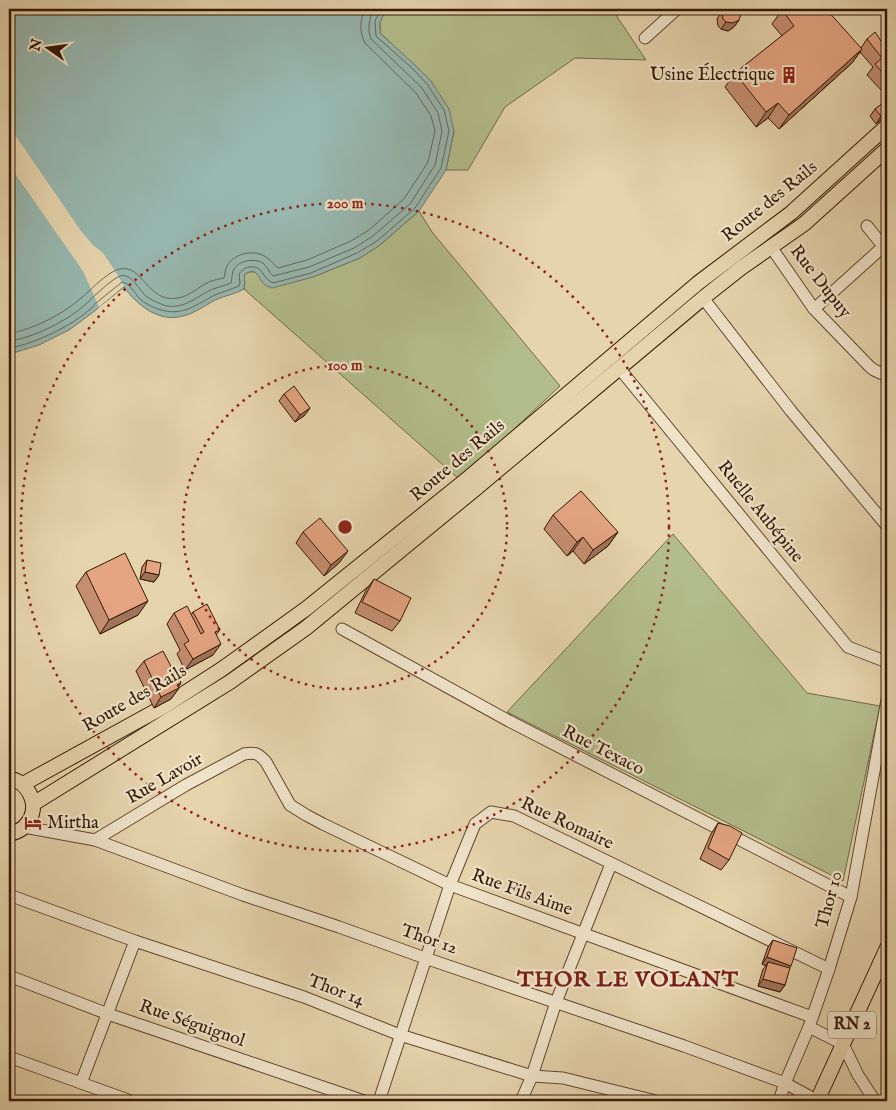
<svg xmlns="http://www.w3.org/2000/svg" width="896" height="1110" viewBox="0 0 896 1110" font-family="'IM FELL English',serif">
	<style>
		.green { fill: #b3bd8b; stroke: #746a47 }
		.water { fill: #97b7af; stroke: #70776a }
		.pier { fill: #e6d4ad }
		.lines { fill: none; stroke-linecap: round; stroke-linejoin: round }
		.shore { stroke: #666859; stroke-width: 1 }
		.minor-casing { stroke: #61472e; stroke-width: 13 }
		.major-casing { stroke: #351803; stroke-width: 16 }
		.minor { stroke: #efe3ca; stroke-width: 11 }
		.major { stroke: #e6d4ad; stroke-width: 14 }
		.wall { fill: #c58e70; stroke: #351803 }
		.shaded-wall { fill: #a0745b; stroke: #351803 }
		.building { fill: #e5a582; stroke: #351803 }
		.ring { fill: none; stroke: #8f2418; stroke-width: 2.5; stroke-dasharray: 2.5 5 }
		.labels { text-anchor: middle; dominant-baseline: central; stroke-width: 4.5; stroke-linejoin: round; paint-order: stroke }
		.shield { fill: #efe3ca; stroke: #6d553f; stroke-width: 1 }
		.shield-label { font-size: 16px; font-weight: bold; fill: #351803 }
		.poi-label { font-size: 18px; fill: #351803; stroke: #efe3ca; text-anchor: end }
		.street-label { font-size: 18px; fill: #351803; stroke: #efe3ca }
		.district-label { font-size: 22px; font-weight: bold; letter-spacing: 1px; fill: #7a1f14; stroke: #efe3ca }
		.centre { fill: #8f2418; stroke: #efe3ca; stroke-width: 2.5 }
		.ring-label { font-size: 15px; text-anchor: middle; font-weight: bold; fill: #8f2418; stroke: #efe3ca; stroke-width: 4.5; stroke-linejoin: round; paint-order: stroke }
	</style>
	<rect width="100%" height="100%" fill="#e6d4ad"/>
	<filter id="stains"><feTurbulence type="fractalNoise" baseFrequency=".004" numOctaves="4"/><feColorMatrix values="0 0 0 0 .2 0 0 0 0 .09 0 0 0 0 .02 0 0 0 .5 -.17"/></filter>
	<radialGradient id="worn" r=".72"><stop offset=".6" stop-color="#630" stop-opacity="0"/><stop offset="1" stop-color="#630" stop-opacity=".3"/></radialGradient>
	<g class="green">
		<path d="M386,9H612L646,60L575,58L505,107L468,170H446L454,131L390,42L380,33V22Z"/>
		<path d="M419,211L432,232L560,386L460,480L244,289V275C248,272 252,271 257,273L313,277L360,258L380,245Z"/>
		<path d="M673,534L807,693L880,706L843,881L507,712Z"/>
	</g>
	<path class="water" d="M9,9H386L380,22V33L416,66L431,81L449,109L454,131L446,170L419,211L380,245L360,258L313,277L272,288C270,287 266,286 264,284C257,277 257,265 244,275L245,282L244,289C235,294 224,296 215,300C204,306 195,313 183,316C159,323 137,305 124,287L99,307L96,310L69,330L39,345L13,353H9Z"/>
	<path class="pier" d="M9,126L81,231L93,245L103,253L114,269L124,286L99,307L83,271L9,165Z"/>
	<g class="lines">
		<g class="shore">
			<path d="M9,334C35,328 60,316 80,299C90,291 108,271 120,269C143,264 148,304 178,298C190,296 198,287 209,282C214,280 219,279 224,278C225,274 225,270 227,266C234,253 254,249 266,257C271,260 274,265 278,268L307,260L351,241L369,230L404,199L428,162L435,131L431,116L416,93L365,43C359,32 360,20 365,9"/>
			<path d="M9,341C34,338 69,320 87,303C94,296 112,279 120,276C132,273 138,289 146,296C151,300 160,304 167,306C186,309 198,295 213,289C219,287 226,285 231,283C232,279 232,274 233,271C238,260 254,258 263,263C268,267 269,273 273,276L309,267L354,248L373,236L410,204L435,165L442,131L438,113L422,88L371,39C367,29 369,19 374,9"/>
			<path d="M9,348C33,345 81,322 96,303L122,282C130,283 135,294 141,300C146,304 153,307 158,309C181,317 194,306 213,296C221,292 230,290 239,286L240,283L239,274C242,270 244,268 249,267C264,265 261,278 273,283L311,273L357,253L377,241L415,208L441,168L449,131L444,110L427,84L413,69L376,36L375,21L381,9"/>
		</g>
		<g class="minor-casing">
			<g id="minor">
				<path d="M645,38L677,9"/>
				<path d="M867,226L879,241L887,247"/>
				<path d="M771,247L814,309L870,367L874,370L887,376"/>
				<path d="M703,298L791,411L887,526"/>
				<path d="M814,309L885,245"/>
				<path d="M619,368L848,647L887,662"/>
				<path d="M342,629L509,721L851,897"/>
				<path d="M24,827L95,840L243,895L339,927L425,958L684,1046L785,1083L818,1101"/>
				<path d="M95,840L186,785L244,754C255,752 258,753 266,762L290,805L306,815L323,824L450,885L812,1017"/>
				<path d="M9,895L135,941L304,997L400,1035L532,1076L563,1078L656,1101"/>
				<path d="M9,976L108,1014L364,1101"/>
				<path d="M809,1027L843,1044L858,1075L875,1101"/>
				<path d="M9,1057L131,1101"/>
				<path d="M81,1083L135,941"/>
				<path d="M379,1101L450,885L475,824L491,812L514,816L829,969"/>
				<path d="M521,1101L532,1076L556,1002L611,864"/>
				<path d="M779,1101L785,1083L809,1027L829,969L851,897L887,700"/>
			</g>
		</g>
		<g class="major-casing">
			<g id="major">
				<path d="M9,778C32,783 42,811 23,828C19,831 14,833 9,834"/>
				<path d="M23,784L163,707L222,669L307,608L467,479L698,283L791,213L887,126"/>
				<path d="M33,804L230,682L306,628L474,490L703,298L741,268L804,224L887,149"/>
				<path d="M817,1101L887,948"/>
			</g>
		</g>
		<use href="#minor" class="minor"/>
		<use href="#major" class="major"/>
	</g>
	<g class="wall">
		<path d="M723,9L739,20L734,27L728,31L721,29L718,26L717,19Z"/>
		<path d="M782,10L801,11L861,48L867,39L887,50V86L882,91L867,75L873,67L860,52L852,63L779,129L768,118L756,127L725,87L735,73L782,36L772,24Z"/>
		<path d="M887,89V97L885,93Z"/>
		<path d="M887,100V114L876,124L870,116L875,109Z"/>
		<path d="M284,394L305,415L295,422L279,401Z"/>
		<path d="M553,515L618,532L608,546L584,564L573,551L567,556L544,529Z"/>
		<path d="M303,532L340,562L324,576L296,543Z"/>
		<path d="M147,560L159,575L154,582L140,579L142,567Z"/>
		<path d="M86,572L138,615L100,634L76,586Z"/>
		<path d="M374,579L400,621L392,631L355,613L366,590Z"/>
		<path d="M193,612L220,630L216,635L213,655L185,670L177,654L180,650L167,624L174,613L191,615Z"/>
		<path d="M144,661L179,688L171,699L154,708L136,671Z"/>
		<path d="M718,823L729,860L721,870L700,859L711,834Z"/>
		<path d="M773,940L789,968L785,985L780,992L758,986L763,969L766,966L762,964L768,947Z"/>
	</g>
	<g class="shaded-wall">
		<path d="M748,9H754L752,11H747Z"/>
		<path d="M739,20L734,27L728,31L721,29L726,22Z"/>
		<path d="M862,49L852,63L779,129L789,115Z"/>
		<path d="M778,103L768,118L756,127L766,112Z"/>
		<path d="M887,111V114L876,124L881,116Z"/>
		<path d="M310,408L305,415L295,422L300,415Z"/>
		<path d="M618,532L608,546L584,564L593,550Z"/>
		<path d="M583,537L573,551L567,556L577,542Z"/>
		<path d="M348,551L340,562L324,576L331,565Z"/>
		<path d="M145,572L159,575L154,582L140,579Z"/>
		<path d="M148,601L138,615L100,634L109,620Z"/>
		<path d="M221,644L213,655L185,670L193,659Z"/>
		<path d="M181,683L177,689L179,688L171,699L154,708L161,697L177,685Z"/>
		<path d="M767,957L791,966L786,973L768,962L766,966L762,964Z"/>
		<path d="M763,979L785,985L780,992L758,986Z"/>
	</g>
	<g class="building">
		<path d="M723,9H739L741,14L739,20L733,23L726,22L723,19L722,12Z"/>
		<path d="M784,9H799L801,11L803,9H826L862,49L789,115L778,103L766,112L735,73L794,26L782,10Z"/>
		<path d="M875,32L887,50V78L875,64L882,58L867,39Z"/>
		<path d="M887,100V111L881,116L875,109Z"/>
		<path d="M294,386L310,408L300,415L284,394Z"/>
		<path d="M581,491L618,532L593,550L583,537L577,542L553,515Z"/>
		<path d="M320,518L348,551L331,565L303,532Z"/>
		<path d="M125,553L148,601L109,620L86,572Z"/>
		<path d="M147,560L161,563L159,575L145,572Z"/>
		<path d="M374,579L411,598L400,621L362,602Z"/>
		<path d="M207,604L220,630L215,632L221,644L193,659L184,644L189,641L174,613L187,606L201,634L204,632L193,612Z"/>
		<path d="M163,651L175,674L177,673L181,683L177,685L179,688L161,697L144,661Z"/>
		<path d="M718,823L730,826L742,833L729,860L708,848Z"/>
		<path d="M773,940L797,948L791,966L767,957Z"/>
		<path d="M768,962L790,968L785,985L763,979Z"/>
	</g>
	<g class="ring">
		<circle cx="345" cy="527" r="162"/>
		<circle cx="345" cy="527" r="324"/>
	</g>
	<defs>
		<g id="building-bare" transform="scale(1.35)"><path d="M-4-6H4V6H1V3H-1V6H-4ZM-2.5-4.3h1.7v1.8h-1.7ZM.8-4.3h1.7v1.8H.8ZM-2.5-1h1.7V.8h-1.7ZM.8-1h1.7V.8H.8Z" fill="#8f2418" stroke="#efe3ca" stroke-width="2.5" paint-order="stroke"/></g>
		<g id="hotel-bare" transform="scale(1.35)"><path d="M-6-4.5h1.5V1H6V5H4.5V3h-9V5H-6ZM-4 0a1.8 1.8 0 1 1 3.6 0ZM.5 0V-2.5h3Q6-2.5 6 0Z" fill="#8f2418" stroke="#efe3ca" stroke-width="2.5" paint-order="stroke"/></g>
	</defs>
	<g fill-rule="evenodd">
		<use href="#building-bare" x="789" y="75"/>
		<use href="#hotel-bare" x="33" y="823"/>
	</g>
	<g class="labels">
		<rect class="shield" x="828" y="1011.5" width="48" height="27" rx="4"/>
		<g class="shield-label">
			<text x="852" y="1025">RN 2</text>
		</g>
		<g class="poi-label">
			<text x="775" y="75">Usine Électrique</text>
			<text x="47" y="823" text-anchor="start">Mirtha</text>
		</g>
		<g class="street-label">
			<text transform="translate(770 202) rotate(-39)">Route des Rails</text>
			<text transform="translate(820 282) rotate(52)">Rue Dupuy</text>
			<text transform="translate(458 461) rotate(-40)">Route des Rails</text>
			<text transform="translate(760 512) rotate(51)">Ruelle Aubépine</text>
			<text transform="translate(135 699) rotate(-30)">Route des Rails</text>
			<text transform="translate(603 751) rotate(27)">Rue Texaco</text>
			<text transform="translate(165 779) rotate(-30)">Rue Lavoir</text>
			<text transform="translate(567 824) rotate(25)">Rue Romaire</text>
			<text transform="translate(522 893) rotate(20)">Rue Fils Aime</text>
			<text transform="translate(830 900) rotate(-75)">Thor 10</text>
			<text transform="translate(429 940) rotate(19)">Thor 12</text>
			<text transform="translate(336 991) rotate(21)">Thor 14</text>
			<text transform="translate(192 1024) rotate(19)">Rue Séguignol</text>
		</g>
		<g class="district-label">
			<text x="628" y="980">THOR LE VOLANT</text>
		</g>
	</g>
	<circle cx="345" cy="527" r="8" class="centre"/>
	<g class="ring-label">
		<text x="345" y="208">200 m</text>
		<text x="345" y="370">100 m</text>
	</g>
	<rect width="896" height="1110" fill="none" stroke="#e6d4ad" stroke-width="30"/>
	<rect x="10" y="10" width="876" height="1090" fill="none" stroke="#351803" stroke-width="2.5"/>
	<rect x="15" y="15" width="866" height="1080" fill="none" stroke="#351803"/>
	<g transform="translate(48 48) rotate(284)" stroke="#efe3ca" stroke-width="4" paint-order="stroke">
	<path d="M0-4L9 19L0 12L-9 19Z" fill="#351803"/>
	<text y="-8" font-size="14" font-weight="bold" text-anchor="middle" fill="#351803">N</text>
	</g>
	<rect width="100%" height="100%" filter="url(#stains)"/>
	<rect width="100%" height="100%" fill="url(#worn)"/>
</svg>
